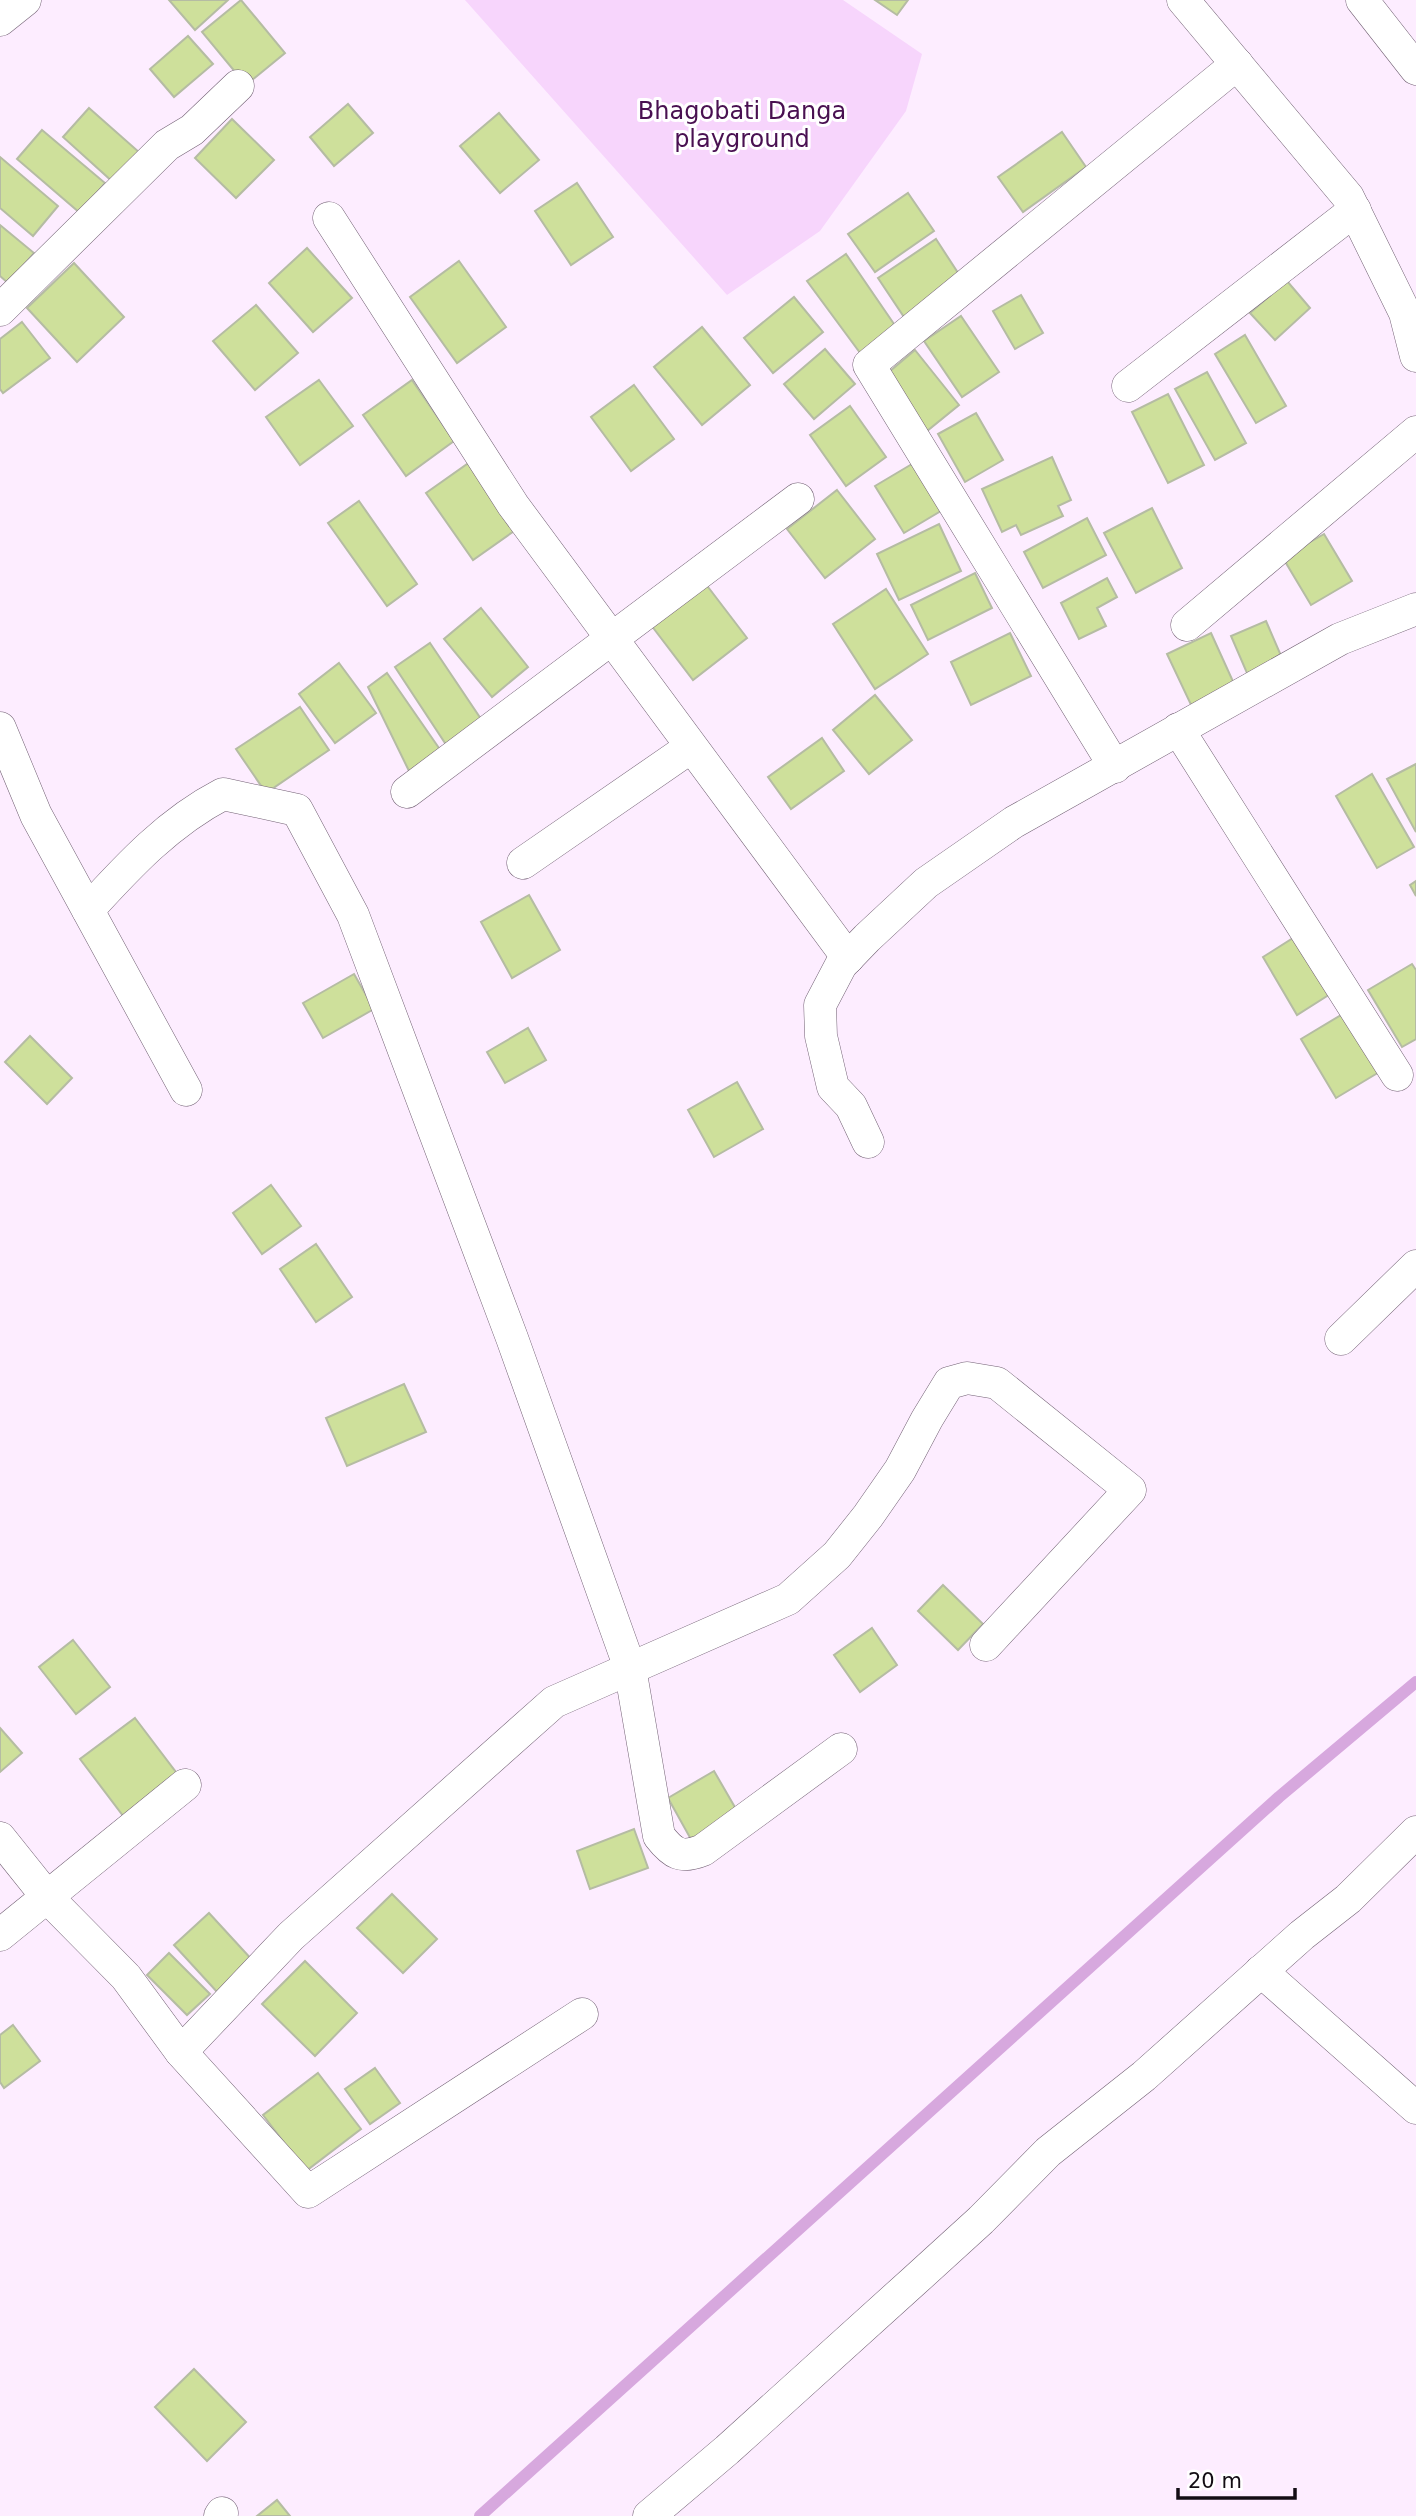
<svg xmlns="http://www.w3.org/2000/svg" width="1416" height="2516" viewBox="0 0 1416 2516" font-family="'DejaVu Sans',sans-serif">
	<style>
		.green { fill: #f7d5fc }
		.lines { fill: none; stroke-linecap: round; stroke-linejoin: round }
		.stream { stroke: #d7a8de; stroke-width: 12 }
		.building { fill: #cee09b; stroke: #b5bca3; stroke-width: 2 }
		.minor-casing { stroke: #726174; stroke-width: 33 }
		.minor { stroke: #fff; stroke-width: 32 }
		.labels { text-anchor: middle; dominant-baseline: central; stroke-width: 6; stroke-linejoin: round; paint-order: stroke }
		.park-label { font-size: 24px; fill: #491051; stroke: #fff }
	</style>
	<rect width="100%" height="100%" fill="#fdedff"/>
	<path class="green" d="M465,0H843L922,54L906,111L820,231L727,295Z"/>
	<g class="lines">
		<path class="stream" d="M480,2516L1279,1797L1416,1682"/>
	</g>
	<g class="building">
		<path d="M169,0H228L195,30Z"/>
		<path d="M241,0L285,53L246,85L202,32Z"/>
		<path d="M875,0H908L897,15Z"/>
		<path d="M188,36L213,64L174,97L150,69Z"/>
		<path d="M348,104L373,133L334,166L310,137Z"/>
		<path d="M89,108L140,153L114,183L63,137Z"/>
		<path d="M499,113L539,160L500,193L460,146Z"/>
		<path d="M232,119L274,160L236,198L195,158Z"/>
		<path d="M42,130L105,183L80,213L17,159Z"/>
		<path d="M1062,132L1086,167L1023,212L998,177Z"/>
		<path d="M0,157L58,206L33,236L0,208Z"/>
		<path d="M577,183L613,237L571,265L535,211Z"/>
		<path d="M908,193L934,231L875,272L848,234Z"/>
		<path d="M0,225L34,253L8,283L0,276Z"/>
		<path d="M936,239L962,279L904,317L878,278Z"/>
		<path d="M307,248L352,298L313,332L269,283Z"/>
		<path d="M846,254L894,324L869,365L807,281Z"/>
		<path d="M459,261L506,327L457,363L410,297Z"/>
		<path d="M74,263L124,317L77,362L27,308Z"/>
		<path d="M1287,281L1310,308L1275,340L1250,313Z"/>
		<path d="M1021,295L1043,333L1015,349L993,311Z"/>
		<path d="M794,297L823,332L773,373L744,338Z"/>
		<path d="M256,305L298,353L255,390L213,341Z"/>
		<path d="M961,316L999,372L962,397L924,341Z"/>
		<path d="M22,322L50,358L3,393L0,389V339Z"/>
		<path d="M702,327L750,385L702,425L654,367Z"/>
		<path d="M1245,335L1286,406L1256,423L1215,354Z"/>
		<path d="M825,349L855,384L814,419L784,384Z"/>
		<path d="M915,350L959,405L927,431L883,377Z"/>
		<path d="M1207,372L1246,443L1215,460L1175,389Z"/>
		<path d="M319,380L353,426L300,465L266,417Z"/>
		<path d="M412,380L454,441L406,476L363,415Z"/>
		<path d="M634,385L674,439L631,471L591,417Z"/>
		<path d="M1168,394L1204,465L1168,483L1132,412Z"/>
		<path d="M850,406L886,457L846,486L810,435Z"/>
		<path d="M976,413L1003,460L965,482L938,434Z"/>
		<path d="M1052,457L1071,500L1058,506L1063,516L1021,535L1016,525L1002,532L982,489Z"/>
		<path d="M917,461L946,508L904,533L875,486Z"/>
		<path d="M470,462L517,529L473,560L426,493Z"/>
		<path d="M837,490L875,539L825,578L787,529Z"/>
		<path d="M359,501L417,584L387,606L328,523Z"/>
		<path d="M1152,508L1182,568L1136,593L1104,533Z"/>
		<path d="M1087,518L1106,555L1043,588L1024,552Z"/>
		<path d="M939,524L961,571L899,600L877,554Z"/>
		<path d="M1324,534L1352,581L1311,605L1283,558Z"/>
		<path d="M975,573L992,608L928,640L911,605Z"/>
		<path d="M1107,578L1117,597L1097,608L1106,626L1079,639L1061,603Z"/>
		<path d="M705,583L747,638L693,680L651,625Z"/>
		<path d="M886,589L928,654L875,689L833,624Z"/>
		<path d="M481,608L528,667L492,697L444,639Z"/>
		<path d="M1266,621L1285,665L1250,680L1231,636Z"/>
		<path d="M1010,633L1031,676L971,705L951,662Z"/>
		<path d="M1211,633L1236,688L1193,709L1167,654Z"/>
		<path d="M430,643L483,722L447,746L395,667Z"/>
		<path d="M339,663L376,713L335,743L299,694Z"/>
		<path d="M387,673L441,751L410,773L368,687Z"/>
		<path d="M875,695L912,740L869,774L833,730Z"/>
		<path d="M300,707L329,750L266,793L236,749Z"/>
		<path d="M822,738L844,771L791,809L768,777Z"/>
		<path d="M1416,764V832L1387,779Z"/>
		<path d="M1372,774L1414,847L1377,868L1336,796Z"/>
		<path d="M1416,881V896L1410,885Z"/>
		<path d="M529,895L560,950L512,978L481,922Z"/>
		<path d="M1301,933L1335,991L1297,1015L1263,957Z"/>
		<path d="M1412,964L1416,970V1039L1402,1047L1368,990Z"/>
		<path d="M354,974L374,1009L323,1038L303,1003Z"/>
		<path d="M1346,1012L1381,1071L1336,1098L1301,1039Z"/>
		<path d="M528,1028L546,1060L505,1083L487,1052Z"/>
		<path d="M30,1036L72,1078L47,1104L5,1062Z"/>
		<path d="M737,1082L763,1129L714,1157L688,1110Z"/>
		<path d="M271,1185L301,1226L262,1254L233,1213Z"/>
		<path d="M316,1244L352,1297L316,1322L280,1269Z"/>
		<path d="M404,1384L426,1432L347,1466L326,1418Z"/>
		<path d="M943,1585L983,1624L958,1650L918,1611Z"/>
		<path d="M872,1628L897,1665L860,1692L834,1655Z"/>
		<path d="M73,1640L110,1687L76,1714L39,1667Z"/>
		<path d="M135,1718L182,1780L127,1821L80,1759Z"/>
		<path d="M0,1728L22,1753L0,1772Z"/>
		<path d="M714,1771L740,1816L693,1843L668,1798Z"/>
		<path d="M634,1829L648,1868L590,1889L577,1851Z"/>
		<path d="M392,1894L437,1939L403,1973L357,1928Z"/>
		<path d="M209,1913L254,1962L219,1994L174,1945Z"/>
		<path d="M169,1953L210,1994L187,2015L147,1975Z"/>
		<path d="M305,1961L357,2013L315,2056L262,2004Z"/>
		<path d="M13,2025L40,2061L4,2088L0,2082V2035Z"/>
		<path d="M375,2068L400,2103L370,2124L345,2089Z"/>
		<path d="M318,2073L361,2129L306,2171L263,2115Z"/>
		<path d="M194,2369L246,2422L207,2461L155,2407Z"/>
		<path d="M277,2500L290,2516H257Z"/>
	</g>
	<g class="lines">
		<g class="minor-casing">
			<g id="minor">
				<path d="M1183,0L1348,197L1405,313L1416,356"/>
				<path d="M1362,0L1416,69"/>
				<path d="M0,20L25,0"/>
				<path d="M329,218L513,505L848,958"/>
				<path d="M0,310L167,145L192,130L238,86"/>
				<path d="M1128,386L1355,210"/>
				<path d="M1187,625L1416,432"/>
				<path d="M0,728L36,815L186,1090"/>
				<path d="M1178,729L1397,1075"/>
				<path d="M1115,767L869,365L1237,64"/>
				<path d="M407,792L798,499"/>
				<path d="M523,863L691,747"/>
				<path d="M88,910C129,865 169,822 223,794L297,810L353,915L512,1338L630,1668L659,1836C673,1854 681,1859 703,1850L841,1749"/>
				<path d="M868,1142L851,1106L833,1087L821,1036L820,1005L841,965L867,938L926,883L1014,822L1340,639L1416,609"/>
				<path d="M1341,1339L1416,1266"/>
				<path d="M0,1838L48,1898L126,1977L181,2052L291,1936L554,1702L788,1599L837,1555L868,1516L900,1470L927,1419L949,1383L967,1378L997,1383L1130,1490L986,1645"/>
				<path d="M0,1935L185,1785"/>
				<path d="M1261,1971L1416,2108"/>
				<path d="M181,2052L308,2192L582,2014"/>
				<path d="M220,2516L222,2513"/>
				<path d="M649,2516L727,2450L914,2281L981,2220L1048,2152L1144,2076L1302,1935L1348,1899L1416,1832"/>
			</g>
		</g>
		<use href="#minor" class="minor"/>
	</g>
	<g class="labels">
		<g class="park-label">
			<text x="742" y="111">Bhagobati Danga<tspan x="742" dy="28">playground</tspan></text>
		</g>
	</g>
	<path d="M1178 2488v10h117v-10" fill="none" stroke="#130d14" stroke-width="3.5"/>
	<text x="1188" y="2488" font-size="21" fill="#130d14" stroke="#ffffff" stroke-width="5" paint-order="stroke">20 m</text>
</svg>
